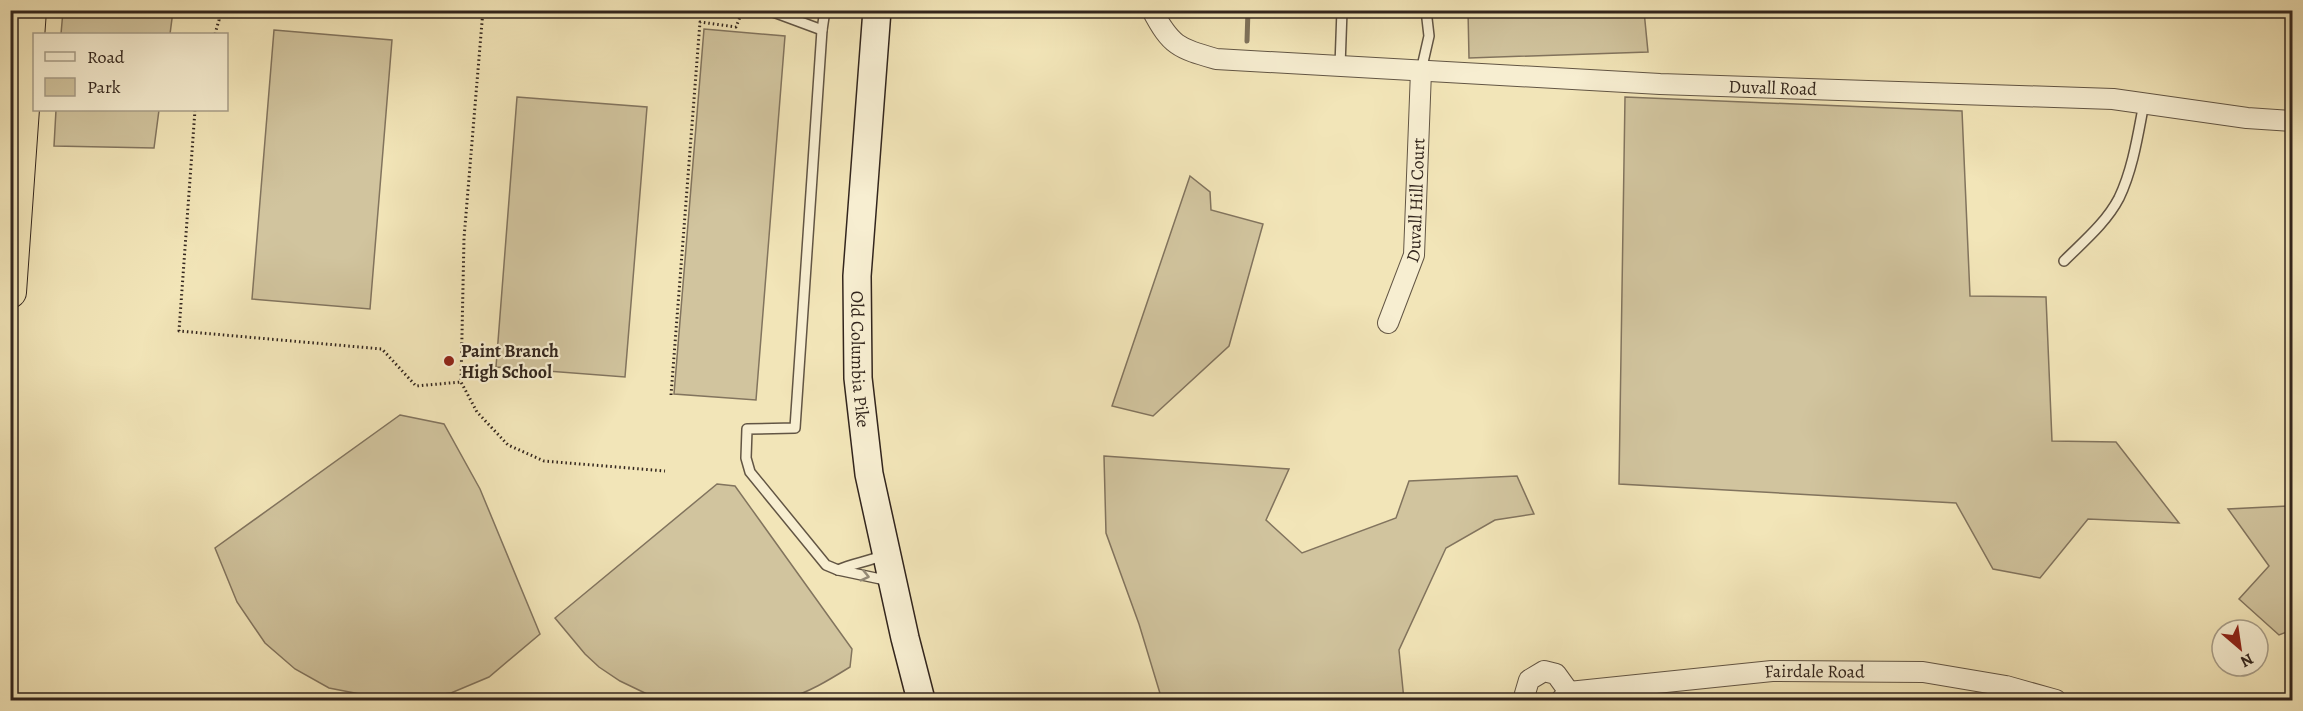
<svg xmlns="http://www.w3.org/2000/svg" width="2303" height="711" viewBox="0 0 2303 711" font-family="Alegreya,serif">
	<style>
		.green { fill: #d1c49e; stroke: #82745e; stroke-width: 1.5 }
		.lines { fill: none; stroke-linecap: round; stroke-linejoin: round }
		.stream { stroke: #7e715a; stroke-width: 5 }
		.service-casing { stroke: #625544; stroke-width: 12 }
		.minor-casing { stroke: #625544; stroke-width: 22 }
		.secondary-casing { stroke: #32251d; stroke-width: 30 }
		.trunk-casing { stroke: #32251d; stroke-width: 34 }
		.path { stroke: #32251d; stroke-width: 3; stroke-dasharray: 1.5 3; stroke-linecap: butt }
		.service { stroke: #f7eed1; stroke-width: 9 }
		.minor { stroke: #f7eed1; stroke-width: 20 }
		.secondary { stroke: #f7eed1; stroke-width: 27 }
		.trunk { stroke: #f2e5b8; stroke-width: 32 }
		.oneway { stroke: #948a77 }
		.poi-dot { fill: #8f2418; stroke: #f7eed1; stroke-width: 2 }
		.labels { text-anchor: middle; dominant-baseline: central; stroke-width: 4.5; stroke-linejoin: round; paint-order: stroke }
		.street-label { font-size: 18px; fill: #32251d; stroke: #f7eed1 }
		.poi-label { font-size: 18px; font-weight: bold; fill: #32251d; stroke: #f7eed1; text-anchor: start }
	</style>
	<rect width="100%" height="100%" fill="#f2e5b8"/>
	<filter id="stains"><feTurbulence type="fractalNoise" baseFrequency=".00333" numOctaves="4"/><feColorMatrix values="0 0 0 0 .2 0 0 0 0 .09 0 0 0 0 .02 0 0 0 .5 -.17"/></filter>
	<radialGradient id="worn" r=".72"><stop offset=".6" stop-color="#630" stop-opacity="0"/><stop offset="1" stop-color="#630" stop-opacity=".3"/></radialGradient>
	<g class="green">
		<path d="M63,11V10L173,11L170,34H61Z"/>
		<path d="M1468,11H1644L1648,52L1469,58Z"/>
		<path d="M704,29L785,36L756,400L674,394Z"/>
		<path d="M274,30L392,40L370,309L252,299Z"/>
		<path d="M517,97L647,107L625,377L496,367Z"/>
		<path d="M1625,97L1962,111L1970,296L2046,297L2052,441L2116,442L2179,523L2088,519L2040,578L1993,569L1956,503L1619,484Z"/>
		<path d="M56,110H159L154,148L54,146Z"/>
		<path d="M1190,176L1210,192L1211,210L1263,224L1229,346L1153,416L1112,406Z"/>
		<path d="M400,415L444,424L480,489L540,634L489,677L451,693L408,699L370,696L329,688L295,669L265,643L237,602L215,548Z"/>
		<path d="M1104,456L1289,469L1266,520L1302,553L1396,518L1409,481L1517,476L1534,514L1495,520L1446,548L1399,650L1404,700H1162L1139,624L1106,533Z"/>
		<path d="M717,484L735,486L852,649L850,667C829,680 808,693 783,700H665L647,694L620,681L599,667L585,654L555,618Z"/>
		<path d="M2290,506L2292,507V630L2279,635L2239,599L2269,566L2228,509Z"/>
	</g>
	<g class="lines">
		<path class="stream" d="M1247,41L1248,10"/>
		<g class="service-casing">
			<g id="service">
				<path d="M768,10L822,30"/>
				<path d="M825,10L822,30L795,428L747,429L746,458L750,472L826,565L838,570L890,581"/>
				<path d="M1340,66L1342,10"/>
				<path d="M1421,71L1429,36L1426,10"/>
				<path d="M2064,261C2083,242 2106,223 2119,198C2133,169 2138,134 2144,103"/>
				<path d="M838,570C853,563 868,562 883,555"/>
			</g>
		</g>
		<g class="minor-casing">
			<g id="minor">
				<path id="s1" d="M1152,10C1171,46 1178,48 1216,59L1660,84L2113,99L2247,118L2292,121"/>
				<path id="s2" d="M1388,323L1414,255L1421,71"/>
				<path d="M1527,700L1524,697L1529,680L1544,671L1556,674L1569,692"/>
				<path id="s3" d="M1561,700L1569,692L1772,671L1923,672L2006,686L2056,700"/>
			</g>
		</g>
		<g class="secondary-casing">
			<g id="secondary">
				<path id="s4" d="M877,10L857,276L858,378L869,474L905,638L921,700"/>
			</g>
		</g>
		<g class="trunk-casing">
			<path id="trunk" d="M10,292L30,10"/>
		</g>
		<g class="path">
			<path d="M483,10L464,238L461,382L477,412L508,445L544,461L665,471"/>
			<path d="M215,34L219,20L216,10"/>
			<path d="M195,110L179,331L382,349L416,386L461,382"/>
			<path d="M671,395L700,22L736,27L740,17"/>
		</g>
		<use href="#service" class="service"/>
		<use href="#minor" class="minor"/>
		<use href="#secondary" class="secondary"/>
		<use href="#trunk" class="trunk"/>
	</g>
	<defs><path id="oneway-chevron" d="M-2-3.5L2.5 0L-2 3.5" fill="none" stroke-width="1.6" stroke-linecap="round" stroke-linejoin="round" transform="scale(1.5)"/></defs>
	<use class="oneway" href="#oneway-chevron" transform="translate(865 576) rotate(13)"/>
	<circle class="poi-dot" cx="449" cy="361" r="6"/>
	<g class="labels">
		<g class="street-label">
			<text stroke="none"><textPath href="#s1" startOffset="642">Duvall Road</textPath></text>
			<text stroke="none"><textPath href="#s2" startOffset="128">Duvall Hill Court</textPath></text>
			<text stroke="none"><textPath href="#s4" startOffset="350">Old Columbia Pike</textPath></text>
			<text stroke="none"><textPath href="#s3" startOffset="258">Fairdale Road</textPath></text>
		</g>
		<g class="poi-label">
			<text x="461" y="351">Paint Branch<tspan x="461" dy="21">High School</tspan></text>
		</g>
	</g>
	<rect width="2303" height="711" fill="none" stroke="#f2e5b8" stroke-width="36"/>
	<rect x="12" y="12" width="2279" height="687" fill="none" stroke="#32251d" stroke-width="3"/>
	<rect x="18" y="18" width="2267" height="675" fill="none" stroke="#32251d" stroke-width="1.5"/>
	<rect x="33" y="33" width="195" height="78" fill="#f7eed1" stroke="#a89e89" stroke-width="1.5"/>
	<rect x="45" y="52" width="30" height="9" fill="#f7eed1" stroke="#a89e89" stroke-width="1.5"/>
	<text x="87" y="63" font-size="18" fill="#32251d">Road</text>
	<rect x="45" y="78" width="30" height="18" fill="#d1c49e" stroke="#a89e89" stroke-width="1.5"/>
	<text x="87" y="93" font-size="18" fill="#32251d">Park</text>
	<g transform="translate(2240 648) rotate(151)"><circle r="28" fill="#f7eed1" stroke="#a89e89" stroke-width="1.5"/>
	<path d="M0-4.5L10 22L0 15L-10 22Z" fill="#8f2418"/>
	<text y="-9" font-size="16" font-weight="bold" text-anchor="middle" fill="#32251d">N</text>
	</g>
	<rect width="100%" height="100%" filter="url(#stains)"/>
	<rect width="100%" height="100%" fill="url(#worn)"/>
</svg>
